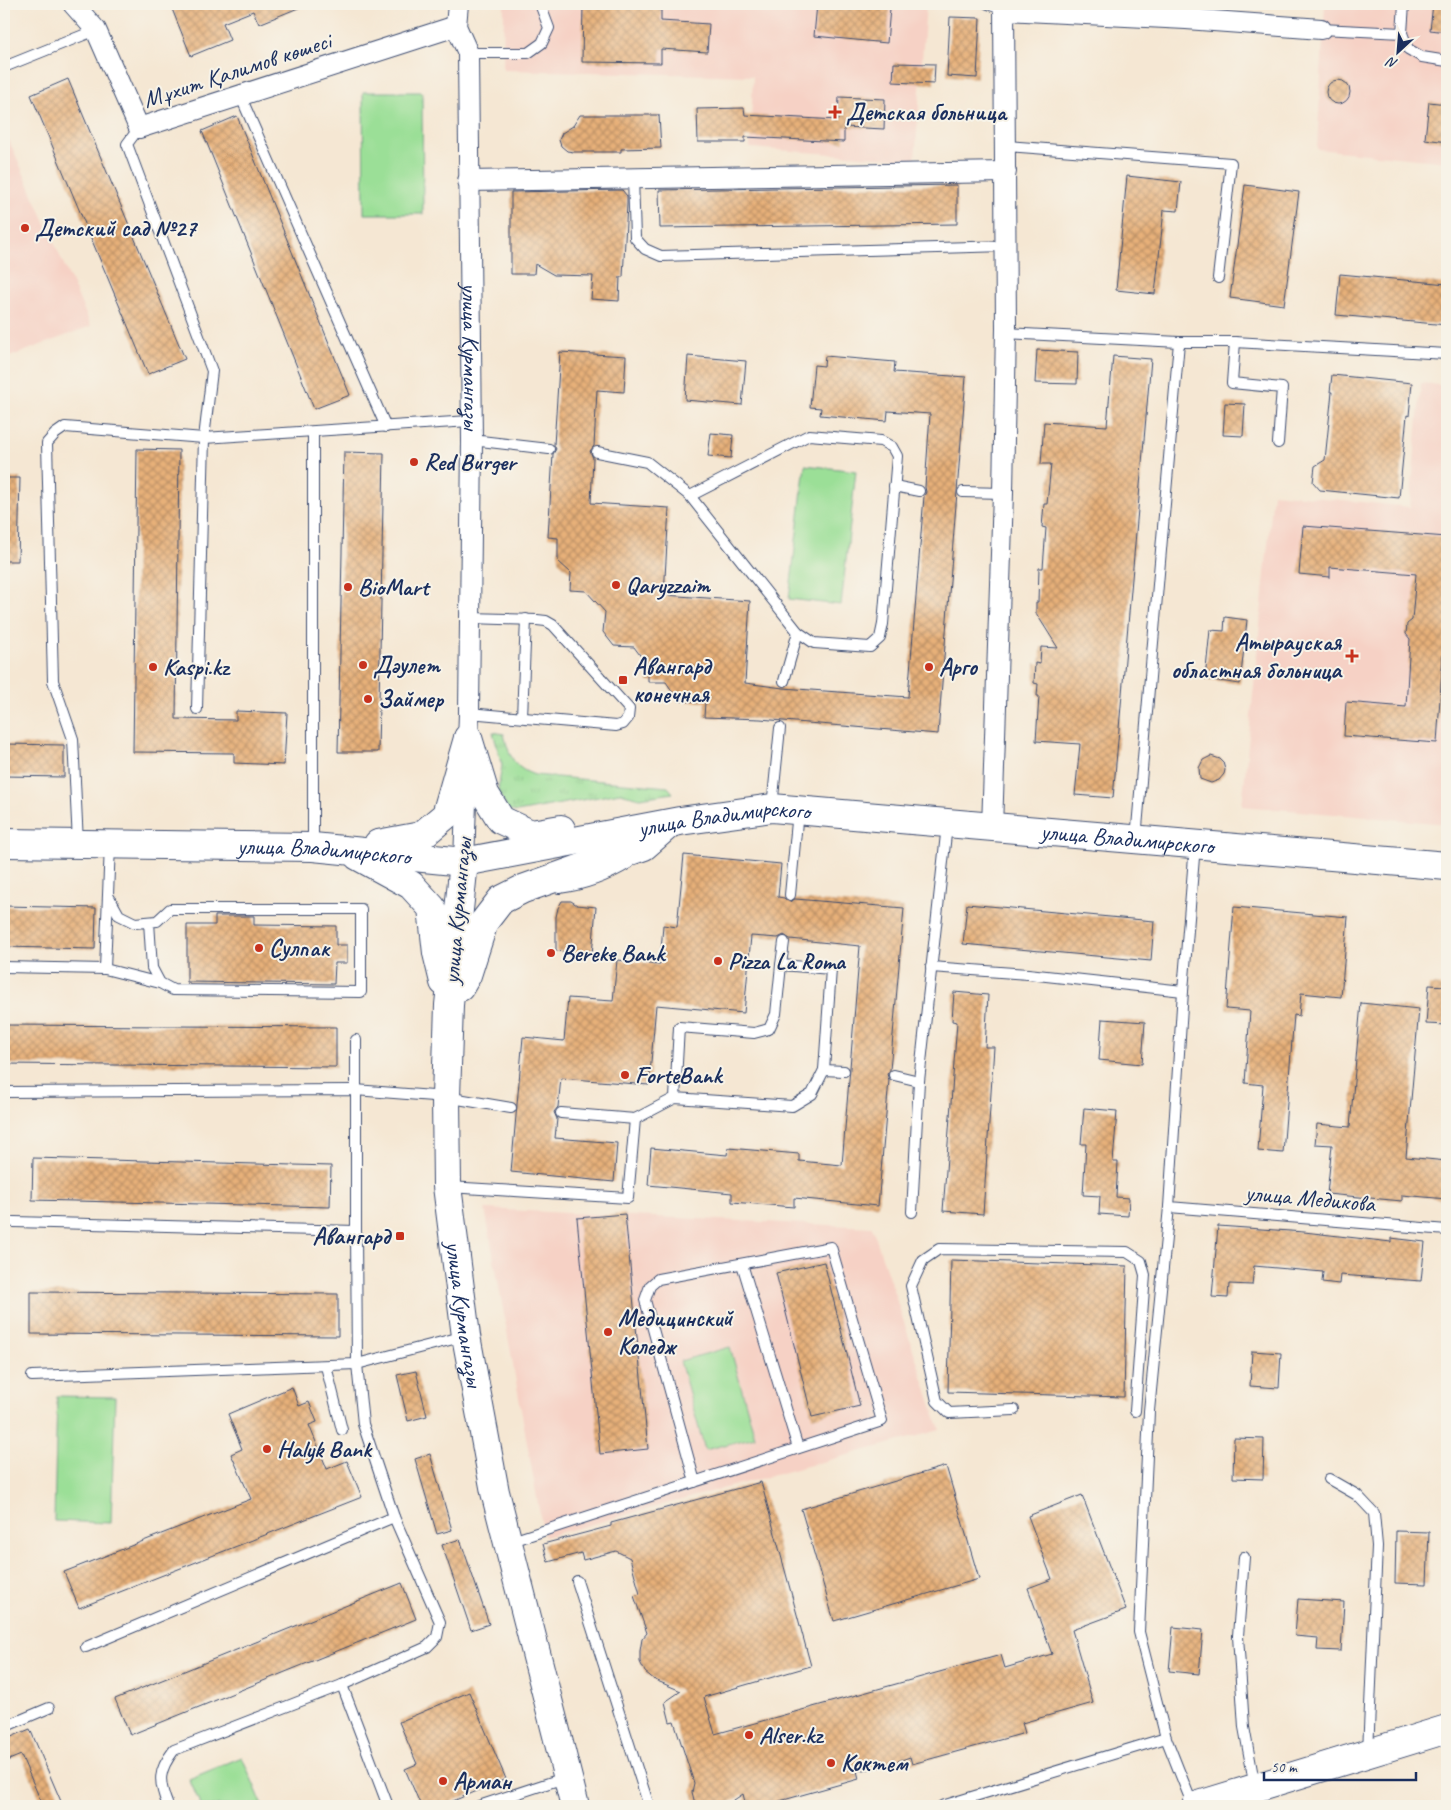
<svg xmlns="http://www.w3.org/2000/svg" width="1451" height="1810" viewBox="0 0 1451 1810" font-family="Caveat,sans-serif">
	<style>
		.built { fill: #f6d1c5 }
		.grass { fill: url(#grass-tufts); stroke: #5b877a }
		.pitch { fill: #9bdf97; stroke: #5b877a }
		.building { fill: url(#building-cross-hatch) }
		.lines { fill: none; stroke-linecap: round; stroke-linejoin: round }
		.lane-casing { stroke: #3c4b70; stroke-width: 12 }
		.street-casing { stroke: #3c4b70; stroke-width: 22 }
		.secondary-casing { stroke: #3c4b70; stroke-width: 30 }
		.primary-casing { stroke: #3c4b70; stroke-width: 30 }
		.lane { stroke: #fff; stroke-width: 10 }
		.street { stroke: #fff; stroke-width: 20 }
		.secondary { stroke: #fff; stroke-width: 28 }
		.primary { stroke: #fff; stroke-width: 28 }
		.poi-dot { fill: #c8321e; stroke: #f7f3e8; stroke-width: 2 }
		.labels { text-anchor: middle; dominant-baseline: central; stroke-width: 4; stroke-linejoin: round; paint-order: stroke }
		.street-label { font-size: 24px; fill: #1b2f5e; stroke: #f7f3e8 }
		.poi-label { font-size: 24px; font-weight: bold; fill: #1b2f5e; stroke: #f7f3e8; text-anchor: start }
	</style>
	<defs>
		<pattern id="grass-tufts" width="24" height="20" patternUnits="userSpaceOnUse" patternTransform="scale(1.25)"><rect width="24" height="20" fill="#9bdf97"/><path d="M3 7l-1-3M5 7V3M7 7l1-3M15 17l-1-3M17 17v-4M19 17l1-3" fill="none" stroke="#85c085"/></pattern>
		<pattern id="building-cross-hatch" width="8" height="8" patternUnits="userSpaceOnUse" patternTransform="scale(1.25)"><rect width="8" height="8" fill="#e7b079"/><path d="M0 0l8 8M0 8l8-8" fill="none" stroke="#ba9066"/></pattern>
	</defs>
	<rect width="100%" height="100%" fill="#f7f3e8"/>
	<filter id="ink" filterUnits="userSpaceOnUse"><feTurbulence type="fractalNoise" baseFrequency=".02" numOctaves="2"/><feDisplacementMap in="SourceGraphic" scale="10" xChannelSelector="R" yChannelSelector="G"/><feConvolveMatrix kernelMatrix="1 2 1 2 8 2 1 2 1" color-interpolation-filters="sRGB"/></filter>
	<filter id="wash" filterUnits="userSpaceOnUse"><feTurbulence type="fractalNoise" baseFrequency=".0096" numOctaves="4" result="noise"/><feDisplacementMap in="SourceGraphic" scale="20" xChannelSelector="R" yChannelSelector="G"/><feGaussianBlur stdDeviation="1.12" result="paint"/><feColorMatrix in="noise" values="0 0 0 0 0 0 0 0 0 0 0 0 0 0 0 0 0 1.4 0 .05"/><feComposite in="paint" operator="in"/></filter>
	<g filter="url(#wash)">
		<rect width="100%" height="100%" fill="#f5e7d3"/>
		<g class="built">
			<path d="M504,4H926L915,160L750,148L753,76L503,70Z"/>
			<path d="M1325,4H1447V162L1317,149Z"/>
			<path d="M4,129L91,326L4,359Z"/>
			<path d="M1421,383L1447,386V824L1242,806L1273,493L1410,507Z"/>
			<path d="M485,1209L872,1227L940,1430L544,1537Z"/>
		</g>
		<path class="grass" d="M493,732L504,734C509,755 513,768 535,775L668,787L673,793L640,798L620,793L517,812L508,810L498,791L502,765Z"/>
		<g class="pitch">
			<path d="M363,92H422L423,214H364Z"/>
			<path d="M805,465L856,471L841,605L789,599Z"/>
			<path d="M730,1347L755,1437L705,1450L680,1361Z"/>
			<path d="M57,1396L115,1397L111,1523L54,1521Z"/>
			<path d="M242,1757L263,1806H201L189,1779Z"/>
		</g>
		<g id="blocks">
			<g class="building">
				<path d="M170,4H308L259,24L253,11L223,23L230,40L191,56Z"/>
				<path d="M583,4H661V21L709,24L707,52L661,49V63L582,62Z"/>
				<path d="M817,4H845L890,8L887,43L814,36Z"/>
				<path d="M1433,4H1447V32L1430,30Z"/>
				<path d="M950,17L980,18L977,78L947,76Z"/>
				<path d="M894,63L935,64L934,84L893,82Z"/>
				<path d="M68,79L185,359L148,374L31,95Z"/>
				<circle cx="1338" cy="92" r="12"/>
				<path d="M839,97L885,99L884,129L844,127V142L745,137V142H698L697,109L744,108L745,115L838,120Z"/>
				<path d="M1429,102L1447,104V142L1425,139Z"/>
				<path d="M580,115H659L661,148L621,149V152H574L567,151L561,146L559,140L562,133L573,126Z"/>
				<path d="M237,116L350,395L314,409L202,131Z"/>
				<path d="M1127,176L1181,182L1178,211L1164,210L1155,294L1116,290Z"/>
				<path d="M957,185V224L660,228L659,190Z"/>
				<path d="M1245,185L1299,192L1284,305L1230,298Z"/>
				<path d="M622,190L627,196V204L623,277H620L619,301L591,299L593,276L554,275L535,264L534,274H511V192Z"/>
				<path d="M1340,274L1447,284V325L1336,315Z"/>
				<path d="M1037,350L1078,352L1077,384L1035,383Z"/>
				<path d="M560,352L626,356L624,392L597,390L594,446L590,451L593,458L591,503L669,508L664,595L750,601L745,683L783,688L908,697L924,496L926,492L925,487L930,414L888,411L887,421L820,415L821,408L810,407L814,365L824,366L825,356L895,362L894,372L966,377L938,734L760,719L704,717L705,702L679,701L666,682H648V666L634,647L614,646L603,632L605,612L586,591L570,590L571,573L558,561V538L548,537L553,454L556,449L554,445Z"/>
				<path d="M688,356L746,361L742,405L685,400Z"/>
				<path d="M1113,356L1151,359L1113,798L1075,795L1080,744L1036,741L1039,696H1037L1038,684L1034,683L1035,663L1040,664L1041,647L1058,648L1036,613V602H1038L1039,568H1043L1046,528L1042,527L1044,504H1047L1051,464H1041L1044,422L1107,426Z"/>
				<path d="M1332,375L1412,383L1409,416L1407,415L1399,498L1320,490L1313,482L1315,466L1325,460L1332,392H1330Z"/>
				<path d="M1225,403L1245,404L1243,436L1223,435Z"/>
				<path d="M711,433L733,435L731,458L708,456Z"/>
				<path d="M137,449L179,450L176,719L236,720V711L287,713L284,765L234,763V753L133,752Z"/>
				<path d="M344,452L384,453L378,752H338Z"/>
				<path d="M4,478H20L18,561H4Z"/>
				<path d="M1303,526L1447,537V654H1443L1437,743L1344,736L1346,702L1406,707L1410,639L1406,634L1407,624L1412,620L1416,574L1330,567V577L1299,574Z"/>
				<path d="M1225,617L1247,620L1240,684L1205,679L1210,630L1224,631Z"/>
				<path d="M4,744L64,745V777L4,776Z"/>
				<path d="M1211,756L1220,759L1223,762L1225,770L1224,774L1219,780L1211,783L1200,779L1199,768L1203,760Z"/>
				<path d="M684,855L781,864L778,897L784,898L789,902L795,899L904,908L890,1070L887,1074L889,1080L878,1206L794,1198V1207L732,1202V1193L648,1185L651,1148L727,1155L728,1148L799,1154V1161L842,1165L860,946L790,939L784,935L778,938L751,936L744,1013L656,1005L649,1085L561,1078L558,1107L554,1112L557,1119L555,1138L617,1143L614,1182L511,1172L523,1037L564,1041L568,998L613,1001L617,960L660,964L663,925L677,927Z"/>
				<path d="M562,901H571L577,905L596,907L592,955L556,951V917L558,908Z"/>
				<path d="M967,904L1154,921L1151,961L963,944Z"/>
				<path d="M4,906L96,908L95,949L4,947Z"/>
				<path d="M1234,907L1348,917L1341,997L1301,993L1299,1016L1294,1015L1283,1153L1258,1151L1263,1085L1245,1083L1250,1011L1226,1009Z"/>
				<path d="M215,916H254V925L336,926V945H347V963H335L334,984L187,982V925H215Z"/>
				<path d="M1429,985L1447,986V1025L1426,1024Z"/>
				<path d="M954,992L988,995L985,1047H994L983,1214L943,1211L957,1022L952,1021Z"/>
				<path d="M1361,1003L1419,1009L1406,1157L1447,1161V1199L1402,1195V1201L1327,1194L1332,1145L1315,1144L1317,1124L1350,1127Z"/>
				<path d="M1102,1019L1145,1022L1142,1064L1099,1060Z"/>
				<path d="M4,1025L336,1027V1067L4,1064Z"/>
				<path d="M1084,1108L1117,1111L1113,1162H1118L1116,1197L1129,1198L1128,1216L1099,1214L1100,1196L1083,1195L1086,1144H1081Z"/>
				<path d="M33,1158L331,1166L330,1207L32,1200Z"/>
				<path d="M625,1214L648,1449L600,1454L577,1218Z"/>
				<path d="M1218,1226L1304,1232L1391,1242V1238L1425,1242L1421,1281L1340,1275L1339,1284L1322,1282L1323,1272L1254,1266L1252,1285L1229,1284L1228,1298L1212,1297Z"/>
				<path d="M951,1260L1127,1266L1124,1397L948,1392Z"/>
				<path d="M824,1262L860,1406L812,1417L776,1273Z"/>
				<path d="M31,1292L338,1294V1336L31,1334Z"/>
				<path d="M1252,1351L1281,1353L1279,1388L1250,1386Z"/>
				<path d="M416,1371L427,1416L408,1421L397,1375Z"/>
				<path d="M292,1387L299,1406L309,1402L317,1422L309,1425L327,1469L347,1461L362,1497L79,1608L64,1572L251,1499L231,1454L242,1449L228,1414Z"/>
				<path d="M1234,1438L1264,1439L1263,1479L1233,1478Z"/>
				<path d="M430,1454L452,1530L437,1534L415,1459Z"/>
				<path d="M946,1466L979,1579L834,1621L801,1509Z"/>
				<path d="M761,1482L811,1666L704,1697L715,1734L1001,1655L1005,1668L1052,1654L1028,1588L1052,1579L1028,1516L1082,1495L1126,1610L1072,1630L1093,1703L1022,1723L1025,1733L912,1764L910,1757L881,1767L857,1771L859,1779L762,1806H746L743,1794L725,1806H698L694,1800L692,1792L694,1783L674,1721L670,1722L665,1702L681,1691L655,1680L645,1672L640,1662V1651L642,1639L647,1633L634,1596L640,1594L630,1558L616,1551L583,1560L581,1553L548,1562L543,1544L611,1526V1523Z"/>
				<path d="M1396,1531L1429,1532L1427,1584L1395,1583Z"/>
				<path d="M460,1539L489,1624L471,1630L442,1545Z"/>
				<path d="M402,1583L416,1619L130,1735L115,1699Z"/>
				<path d="M1298,1599L1344,1602L1341,1651L1317,1650L1318,1638L1295,1636Z"/>
				<path d="M1173,1627L1203,1630L1199,1674L1169,1671Z"/>
				<path d="M469,1692L506,1779L441,1806H421L405,1769L417,1764L399,1722Z"/>
				<path d="M30,1729L63,1806H43L21,1755L4,1762V1740Z"/>
			</g>
		</g>
	</g>
	<g filter="url(#ink)">
		<use href="#blocks" fill-opacity="0" stroke="#3c4b70" stroke-width="1"/>
		<g class="lines">
			<g class="lane-casing">
				<g id="lane">
					<path d="M988,4L1004,10"/>
					<path d="M1186,19L1187,4"/>
					<path d="M1321,29L1402,33L1404,4"/>
					<path d="M1402,33L1408,49L1422,57L1447,61"/>
					<path d="M468,53H528L542,43L549,28L540,4"/>
					<path d="M4,67L96,30"/>
					<path d="M240,95L386,427"/>
					<path d="M139,128L127,144L212,371L204,438L197,709"/>
					<path d="M1006,146L1231,163L1218,278"/>
					<path d="M633,178L635,238L645,249L661,256L1006,246"/>
					<path d="M1006,333L1179,342H1235L1447,354"/>
					<path d="M1235,342L1232,383L1282,388L1278,443"/>
					<path d="M313,432V846"/>
					<path d="M472,440L549,449"/>
					<path d="M597,452L647,462L690,496L798,632L814,643L870,647L880,638L883,624L897,456L892,447L881,441L809,435L690,496"/>
					<path d="M894,486L919,491"/>
					<path d="M963,492L1003,493"/>
					<path d="M784,681L798,632"/>
					<path d="M469,713L616,726L623,724L628,718L629,709L553,625L546,621L537,620L470,618"/>
					<path d="M522,717L526,619"/>
					<path d="M772,807L780,728"/>
					<path d="M1136,839L1179,342"/>
					<path d="M78,843L73,739L53,681L47,443L55,434L65,427L204,438L470,421"/>
					<path d="M559,888C584,885 608,876 629,863"/>
					<path d="M790,895L798,811"/>
					<path d="M109,897L119,915L135,923L157,921L170,909H361V992L173,990L160,983L152,968L149,922"/>
					<path d="M781,965L784,942"/>
					<path d="M4,967L105,969L110,845"/>
					<path d="M931,967L1028,974L1183,991"/>
					<path d="M105,969L160,983"/>
					<path d="M824,1070L844,1071"/>
					<path d="M894,1075L919,1081"/>
					<path d="M4,1092L355,1090L446,1097L511,1108"/>
					<path d="M561,1113L635,1119L675,1098L792,1106L812,1094L824,1070L831,969L781,965L776,1014L769,1029L754,1033L679,1027L675,1098"/>
					<path d="M449,1187L628,1198L635,1119"/>
					<path d="M1169,1207L1447,1230"/>
					<path d="M912,1212L919,1081L947,825"/>
					<path d="M14,1222L356,1231V1040"/>
					<path d="M742,1264L798,1448"/>
					<path d="M326,1366L342,1430"/>
					<path d="M32,1376L357,1364L465,1336"/>
					<path d="M1014,1410L949,1413L937,1401L911,1286L923,1260L939,1249L1127,1252L1141,1261L1145,1275L1135,1411"/>
					<path d="M1329,1479L1357,1495L1374,1513L1377,1546L1368,1752"/>
					<path d="M509,1542L882,1421L831,1247L658,1279L650,1286L645,1300L695,1482"/>
					<path d="M1244,1557L1238,1636L1244,1727L1255,1787"/>
					<path d="M577,1581L649,1806"/>
					<path d="M86,1647L394,1517L363,1424L357,1364L356,1231"/>
					<path d="M342,1685L388,1806"/>
					<path d="M4,1727L49,1708"/>
					<path d="M168,1806C158,1781 158,1771 174,1750L342,1685L427,1647L437,1637L440,1622L394,1517"/>
					<path d="M479,1806L567,1777"/>
					<path d="M942,1806L1166,1738"/>
					<path d="M1193,1806L1166,1738L1139,1632L1149,1411L1169,1207L1183,991L1195,845"/>
				</g>
			</g>
			<g class="street-casing">
				<g id="street">
					<path d="M73,4L96,30L139,128L456,26"/>
					<path id="s1" d="M458,4L456,26L468,53L472,440L469,713L464,862"/>
					<path d="M1004,10L1186,19L1321,29"/>
					<path d="M468,181L1006,172"/>
					<path d="M992,828L1003,493L1006,328L1004,4"/>
				</g>
			</g>
			<g class="secondary-casing">
				<g id="secondary">
					<path d="M468,738L485,794L501,820L531,834L561,829"/>
					<path id="s2" d="M4,843L313,847L464,862L680,821L772,808L1447,866"/>
					<path d="M378,844L421,836L446,815L468,738"/>
					<path d="M358,856L411,885L432,908L437,953L444,982"/>
					<path id="s3" d="M464,862L449,1005L446,1097L447,1186L466,1336L495,1492L575,1806"/>
					<path d="M460,987L467,975L484,922L501,900L523,889L644,846L668,825"/>
				</g>
			</g>
			<g class="primary-casing">
				<path id="primary" d="M1196,1806L1447,1729"/>
			</g>
			<use href="#lane" class="lane"/>
			<use href="#street" class="street"/>
			<use href="#secondary" class="secondary"/>
			<use href="#primary" class="primary"/>
		</g>
	</g>
	<g class="poi-dot">
		<path d="M832.5 104.5h5v5h5v5h-5v5h-5v-5h-5v-5h5z"/>
		<circle cx="25" cy="228" r="5"/>
		<circle cx="414" cy="462" r="5"/>
		<circle cx="616" cy="585" r="5"/>
		<circle cx="348" cy="587" r="5"/>
		<path d="M1349.5 648.5h5v5h5v5h-5v5h-5v-5h-5v-5h5z"/>
		<circle cx="363" cy="665" r="5"/>
		<circle cx="153" cy="667" r="5"/>
		<circle cx="929" cy="667" r="5"/>
		<rect x="618" y="675" width="10" height="10" rx="2.5"/>
		<circle cx="368" cy="699" r="5"/>
		<circle cx="259" cy="948" r="5"/>
		<circle cx="551" cy="953" r="5"/>
		<circle cx="718" cy="961" r="5"/>
		<circle cx="625" cy="1075" r="5"/>
		<rect x="395" y="1231" width="10" height="10" rx="2.5"/>
		<circle cx="608" cy="1332" r="5"/>
		<circle cx="267" cy="1449" r="5"/>
		<circle cx="749" cy="1735" r="5"/>
		<circle cx="831" cy="1763" r="5"/>
		<circle cx="443" cy="1781" r="5"/>
	</g>
	<g class="labels">
		<g class="street-label">
			<text transform="translate(237 70) rotate(-18)">Мұхит Қалимов көшесі</text>
			<text stroke="none"><textPath href="#s1" startOffset="355">улица Курмангазы</textPath></text>
			<text stroke="none"><textPath href="#s2" startOffset="725">улица Владимирского</textPath></text>
			<text stroke="none"><textPath href="#s2" startOffset="1130">улица Владимирского</textPath></text>
			<text stroke="none"><textPath href="#s2" startOffset="320">улица Владимирского</textPath></text>
			<text transform="translate(457 911) rotate(-85)">улица Курмангазы</text>
			<text transform="translate(1310 1198) rotate(5)">улица Медикова</text>
			<text stroke="none"><textPath href="#s3" startOffset="454">улица Курмангазы</textPath></text>
		</g>
		<g class="poi-label">
			<text x="846" y="112">Детская больница</text>
			<text x="35" y="228">Детский сад №27</text>
			<text x="424" y="462">Red Burger</text>
			<text x="626" y="585">Qaryzzaim</text>
			<text x="358" y="587">BioMart</text>
			<text x="1341" y="642" text-anchor="end">Атырауская<tspan x="1341" dy="28">областная больница</tspan></text>
			<text x="373" y="665">Дәулет</text>
			<text x="633" y="666">Авангард<tspan x="633" dy="28">конечная</tspan></text>
			<text x="163" y="667">Kaspi.kz</text>
			<text x="939" y="667">Арго</text>
			<text x="378" y="699">Займер</text>
			<text x="269" y="948">Сулпак</text>
			<text x="561" y="953">Bereke Bank</text>
			<text x="728" y="961">Pizza La Roma</text>
			<text x="635" y="1075">ForteBank</text>
			<text x="390" y="1236" text-anchor="end">Авангард</text>
			<text x="618" y="1318">Медицинский<tspan x="618" dy="28">Коледж</tspan></text>
			<text x="277" y="1449">Halyk Bank</text>
			<text x="759" y="1735">Alser.kz</text>
			<text x="841" y="1763">Коктем</text>
			<text x="453" y="1781">Арман</text>
		</g>
	</g>
	<rect width="1451" height="1810" fill="none" stroke="#f7f3e8" stroke-width="20"/>
	<g transform="translate(1398 52) rotate(206)" stroke="#f7f3e8" stroke-width="4" paint-order="stroke">
	<path d="M0-4L9 19L0 12L-9 19Z" fill="#1b2f5e"/>
	<text y="-8" font-size="14" font-weight="bold" text-anchor="middle" fill="#1b2f5e">N</text>
	</g>
	<path d="M1264 1772v8h152v-8" fill="none" stroke="#1b2f5e" stroke-width="2.5"/>
	<text x="1271" y="1772" font-size="15" fill="#1b2f5e" stroke="#f7f3e8" stroke-width="4" paint-order="stroke">50 m</text>
</svg>
